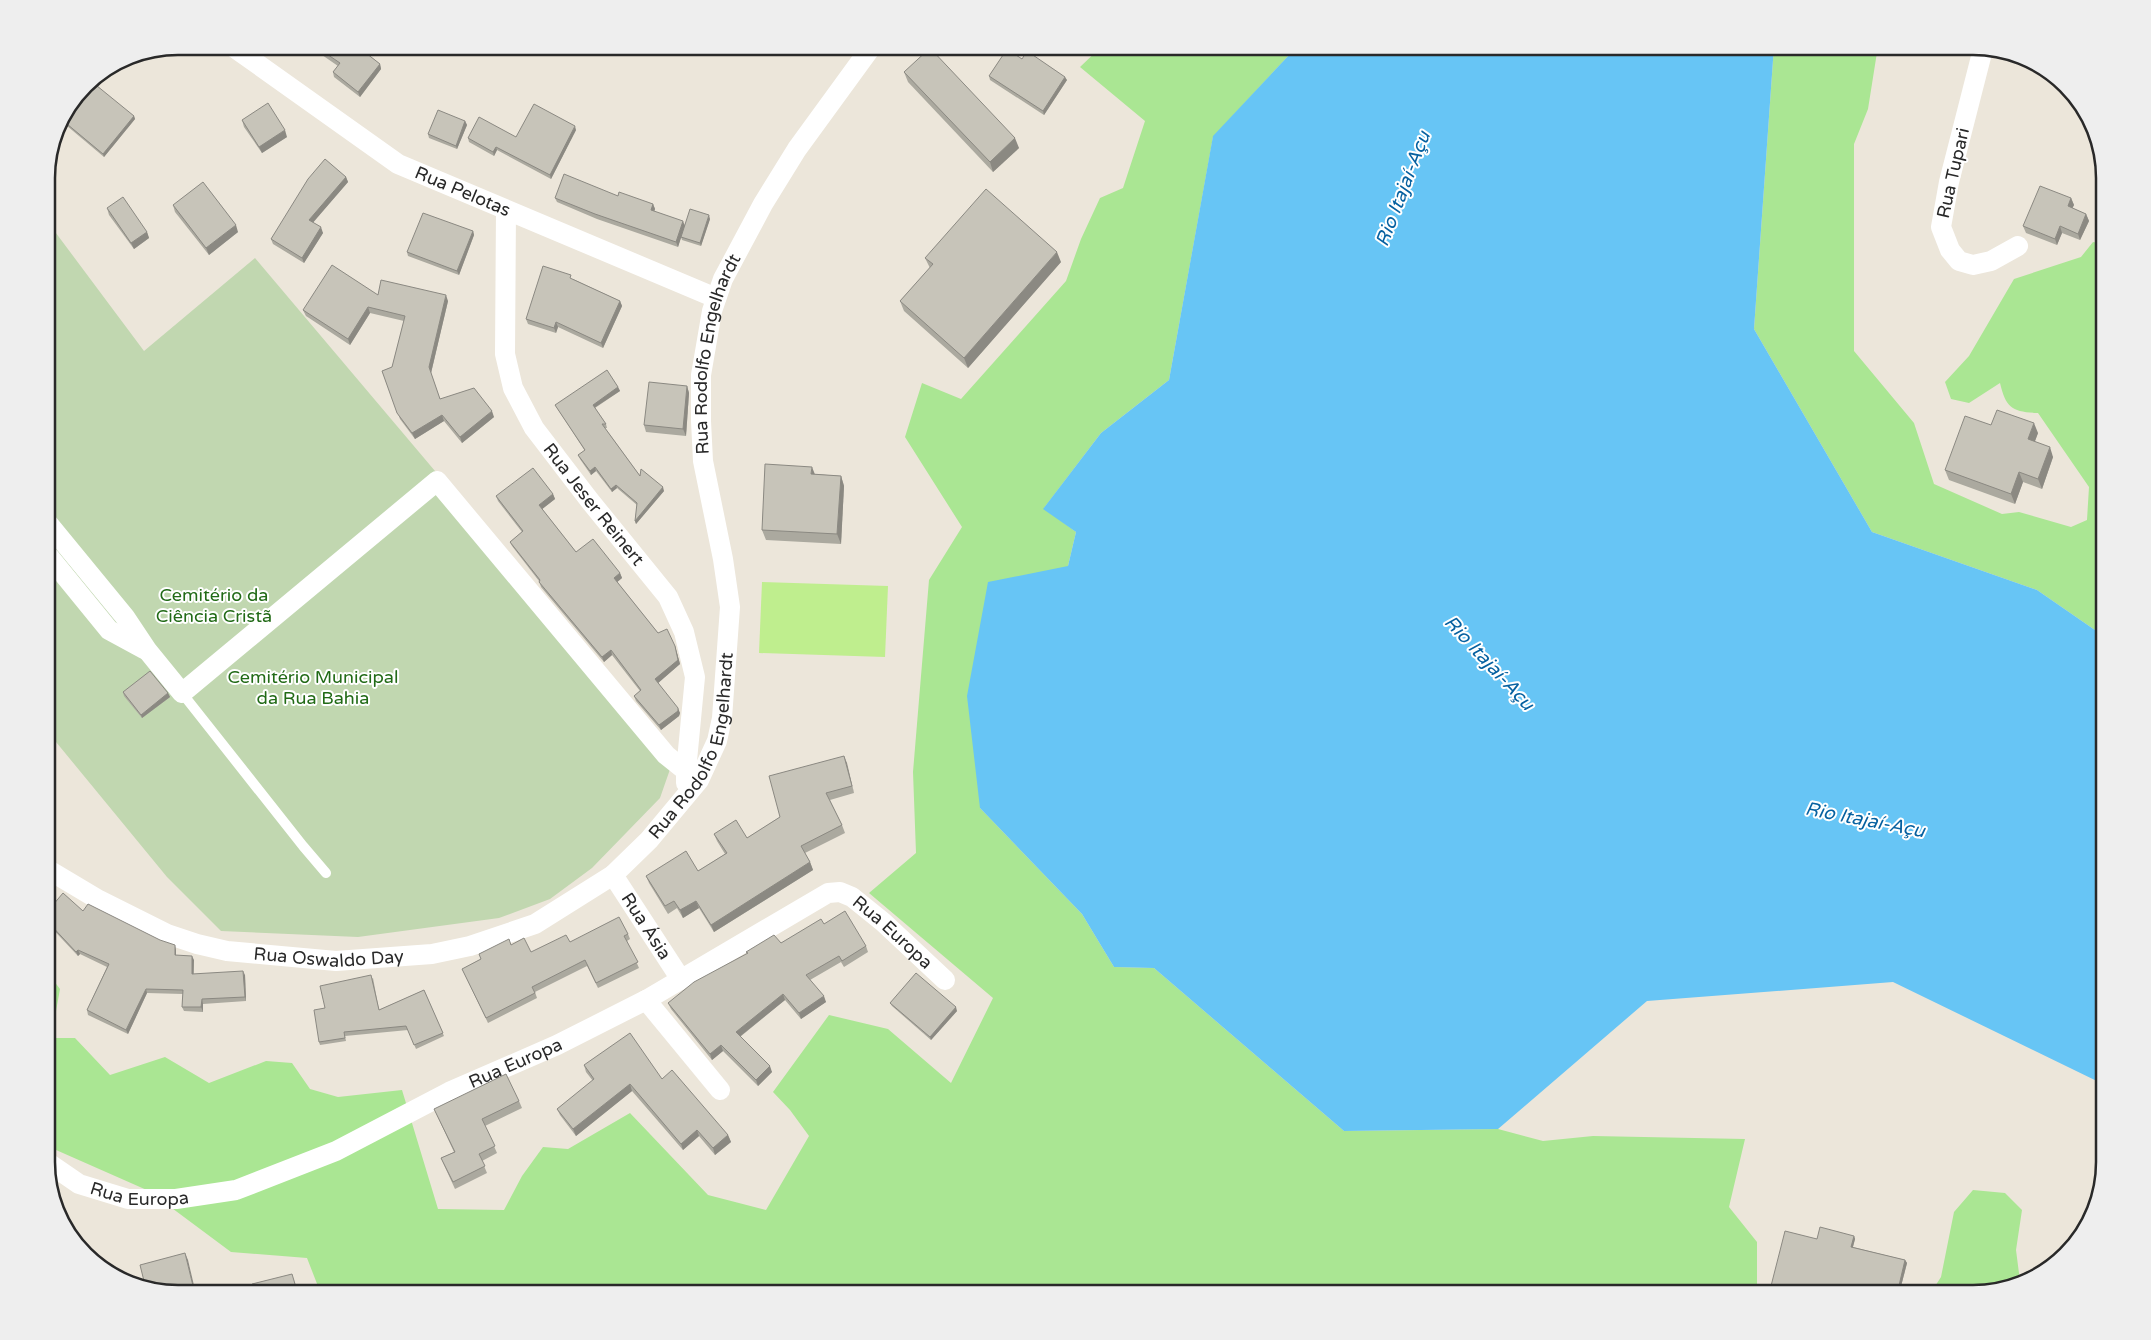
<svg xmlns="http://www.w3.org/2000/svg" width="2151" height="1340" viewBox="0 0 2151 1340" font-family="'Varela Round',sans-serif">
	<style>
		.green { fill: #aae693 }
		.cemetery { fill: #c1d7b0 }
		.pitch { fill: #bfee8e }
		.water { fill: #67c5f5 }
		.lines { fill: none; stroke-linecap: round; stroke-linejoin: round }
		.lane { stroke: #fff; stroke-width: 10 }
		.street { stroke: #fff; stroke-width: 20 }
		.wall { fill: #aba99f }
		.shaded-wall { fill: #8b8982 }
		.building { fill: #c7c4b9; stroke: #8b8982 }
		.labels { text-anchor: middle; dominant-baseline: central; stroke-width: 4; stroke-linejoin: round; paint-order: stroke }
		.street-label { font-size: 18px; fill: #292929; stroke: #fff }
		.park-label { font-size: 18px; fill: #216a16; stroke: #fff }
		.water-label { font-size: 19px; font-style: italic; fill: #0661a0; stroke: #fff }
		.rim { fill: none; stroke: #292929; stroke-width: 2.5 }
	</style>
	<rect width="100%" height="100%" fill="#ece6da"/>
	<g class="green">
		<path d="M1102,46H1293L1291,53L1213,137L1169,380L1101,433L1044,508L1076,532L1068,566L980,808L1082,914L1114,967L1154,968L1344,1131L1498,1129L1543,1141L1593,1136L1745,1139L1729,1207L1757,1242V1290L1765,1294H321L307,1258L231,1252L149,1191L47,1146L48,1038H75L110,1075L165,1057L209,1083L266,1061L292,1063L310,1089L338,1097L402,1090L438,1209L504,1210L522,1176L543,1147L568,1149L630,1113L708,1195L766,1210L809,1136L790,1110L773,1092L829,1015L888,1029L951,1083L993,998L869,893L916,853L913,772L929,580L962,527L905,437L922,383L961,399L1066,281L1081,239L1100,198L1123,188L1145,121L1080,67Z"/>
		<path d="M1774,46H1878L1868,109L1854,144V351L1914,423L1934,484L2002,514L2019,512L2071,527L2087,520L2089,487L2038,413C2012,412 2006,408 2000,383L1969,403L1951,399L1945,382L1969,356L2014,279L2081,257L2093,242L2105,244V637L2037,590L1872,532L1754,329Z"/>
		<path d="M47,972L60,989L56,1011L47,1021Z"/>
		<path d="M1973,1190L2005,1193L2022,1210L2016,1250L2020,1281L1973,1294H1930L1941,1277L1954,1212Z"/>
	</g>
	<path class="cemetery" d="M47,221L144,351L255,258L675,755L660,798L592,868L550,899L499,918L358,937L221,931L167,877L47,731Z"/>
	<path class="pitch" d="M762,582L888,586L885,657L759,653Z"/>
	<path class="water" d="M1293,46H1774L1754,329L1872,532L2037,590L2105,637V1085L1893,982L1647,1001L1498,1129L1344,1131L1154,968L1114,967L1082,914L980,808L967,696L988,582L1068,566L1076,532L1043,509L1101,433L1169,380L1213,136L1291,53Z"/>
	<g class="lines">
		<path class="lane" d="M182,693L303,846L326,873"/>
		<g class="street">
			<path id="s1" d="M232,46L398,164L716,298"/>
			<path d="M1983,49L1949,182L1941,227L1950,250L1959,261L1973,265L1991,261L2018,246"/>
			<path id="s2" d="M506,210L505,354L513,388L534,428L590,501L668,597L684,632L695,677L686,771V783"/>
			<path d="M47,522L125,617L147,650L182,693L437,481L666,755L686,771"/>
			<path d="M47,554L109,630L144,649"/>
			<path id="s3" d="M47,869L99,900L167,934L197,944L227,951L336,961L432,954L470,946L535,924L613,875L649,840L699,780L717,741L722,718L730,607L723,559L703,461L701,421V375L712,311L723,279L763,204L797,149L872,46"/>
			<path id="s4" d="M613,875L680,978"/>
			<path d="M646,1000L720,1090"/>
			<path id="s5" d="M47,1162L79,1184L128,1199H176L236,1190L336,1151L449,1092L557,1045L646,1000L828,893L840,892L852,897L883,922L945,980"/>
		</g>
	</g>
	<g class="wall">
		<path d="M309,46H357L380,64L381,69L360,97L334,77L333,72L338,66Z"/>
		<path d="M1022,59L1067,80L1044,115L990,80L989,76Z"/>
		<path d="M904,72L1019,148L993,172L908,82Z"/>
		<path d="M85,85L134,116L135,119L104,157L60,120Z"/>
		<path d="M242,120L287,137L262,153L244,127Z"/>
		<path d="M465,121L467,125L457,149L429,138L428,134Z"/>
		<path d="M576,130L551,179L497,150L494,156L469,142L468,138L516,137Z"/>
		<path d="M346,177L348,182L313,222L323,233L304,263L273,244L271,239Z"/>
		<path d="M618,196L653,204L655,209L654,211L684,225L710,219L701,246L682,240L681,237L678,247L597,219L557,202L555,198Z"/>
		<path d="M2071,198L2074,205L2072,208L2086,214L2089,221L2080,240L2062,233L2057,245L2026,233L2023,226Z"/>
		<path d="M173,205L238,232L209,255L175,212Z"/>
		<path d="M107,208L147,232L149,238L134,249L109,215Z"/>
		<path d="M473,231L474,235L459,275L408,256L407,252Z"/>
		<path d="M925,258L1061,262L968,368L904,311L900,301L930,268Z"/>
		<path d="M573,279L620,301L622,306L603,348L558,327L556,333L528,324L526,319Z"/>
		<path d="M378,295L448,301L431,373L440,399L494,417L462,443L444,421L415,439L400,419L382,371L392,367L404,321L370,313L350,345L306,316L303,310Z"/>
		<path d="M687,386L689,393L686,436L646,432L644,425Z"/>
		<path d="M618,387L620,391L595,408L606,424L607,428H605L640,476L664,491L636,524L635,521L637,505L617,488L612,492L596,471L591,475L580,459L578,455L585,451L557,408L555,405Z"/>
		<path d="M1991,425L2038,433L2035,441L2053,457L2042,489L2023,482L2015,504L1949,480L1945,470Z"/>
		<path d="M815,474L841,476L844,486L841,544L766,540L762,530Z"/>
		<path d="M553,494L555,499L542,509L576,552L620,573L622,578L617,582L658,633L675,646L680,664L658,683L680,713L679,716L661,730L636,701L634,696L640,691L612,655L604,662L541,587L539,581L512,546L510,542L522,532L498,501L496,496Z"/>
		<path d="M123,692L168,693L170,697L142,718L124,696Z"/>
		<path d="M844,756L854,793L830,800L842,825L845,833L805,853L810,862L813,870L714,932L699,908L683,918L677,908L668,914L649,883L646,876L698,871L725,854L717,841L714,834L747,838L780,817Z"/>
		<path d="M83,911L176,950V955L194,960V974L245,975L246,1001L203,1004V1012L184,1011L182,1007L183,994L147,993L128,1034L88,1015L87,1010L107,967L80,954L78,956L47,923V912Z"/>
		<path d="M824,924L866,946L868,952L844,967L841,962L810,980L826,1002L801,1019L785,1000L740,1037L772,1072L758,1086L723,1051L712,1060L671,1009L668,1003L747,954L746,952L781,943Z"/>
		<path d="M628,934L630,939L627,941L639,968L598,988L587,966L535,992L537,998L488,1023L462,969L481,959L479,954L511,945L531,952L570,942Z"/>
		<path d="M373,978L379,1010L424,990L444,1036L416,1049L408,1030L345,1036L346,1041L320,1045L319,1042L325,1008Z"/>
		<path d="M890,1003L957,1011L931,1040L892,1006Z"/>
		<path d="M584,1065L662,1079L728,1135L731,1142L715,1155L699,1136L683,1150L632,1091L576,1136L560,1115L557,1109L593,1081L586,1072Z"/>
		<path d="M519,1101L522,1108L485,1126L497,1153L482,1161L487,1173L455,1189L444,1165L441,1158L454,1152L434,1109Z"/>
		<path d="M1854,1236L1855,1239L1853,1247L1905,1260L1907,1263L1899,1294H1792L1773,1289L1771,1286Z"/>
	</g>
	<g class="shaded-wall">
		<path d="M380,64L381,69L360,97L358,92Z"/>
		<path d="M1065,77L1067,80L1044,115L1043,111Z"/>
		<path d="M134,116L135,119L104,157L103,154Z"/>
		<path d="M465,121L467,125L457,149L456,146Z"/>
		<path d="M575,126L576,130L551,179L550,175Z"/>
		<path d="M285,130L287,137L262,153L259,147Z"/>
		<path d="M1015,138L1019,148L993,172L990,162Z"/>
		<path d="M496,147L497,150L494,156L493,152Z"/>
		<path d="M346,177L348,182L311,225L309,220Z"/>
		<path d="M2071,198L2074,205L2070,213L2068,206Z"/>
		<path d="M653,204L655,209L653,215L651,210Z"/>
		<path d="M2086,214L2089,221L2080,240L2078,234Z"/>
		<path d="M709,215L710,219L701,246L700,243Z"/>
		<path d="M683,221L685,226L678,247L676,242Z"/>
		<path d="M236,225L238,232L209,255L206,248Z"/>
		<path d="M2060,226L2062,233L2057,245L2055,239Z"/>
		<path d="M321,227L323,233L304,263L302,258Z"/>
		<path d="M473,231L474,235L459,275L457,271Z"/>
		<path d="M147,232L149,238L134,249L131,243Z"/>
		<path d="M1057,252L1061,262L968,368L964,358Z"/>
		<path d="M446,295L448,301L431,373L429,367Z"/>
		<path d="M620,301L622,306L603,348L601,343Z"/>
		<path d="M368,307L370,313L350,345L348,339Z"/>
		<path d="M556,322L558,327L556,333L554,328Z"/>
		<path d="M687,386L689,393L686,436L683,429Z"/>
		<path d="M618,387L620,391L594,408L593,405Z"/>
		<path d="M492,411L494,417L462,443L460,437Z"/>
		<path d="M442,415L444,421L415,439L412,433Z"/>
		<path d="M2034,423L2038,433L2032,449L2028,439Z"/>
		<path d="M2050,447L2053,457L2042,489L2038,479Z"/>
		<path d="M595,467L596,471L591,475L590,471Z"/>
		<path d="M812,467L816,477L811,474Z"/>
		<path d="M2019,472L2023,482L2015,504L2011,494Z"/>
		<path d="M841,476L844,486L841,544L837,534Z"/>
		<path d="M616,485L617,488L612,492L611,489Z"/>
		<path d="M663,487L664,491L636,524L635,521Z"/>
		<path d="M553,494L555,499L541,510L539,505Z"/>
		<path d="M620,573L622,578L616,583L614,578Z"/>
		<path d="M675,646L680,664L657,684L655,679Z"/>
		<path d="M611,650L612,655L604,662L602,657Z"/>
		<path d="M168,693L170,697L142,718L141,715Z"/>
		<path d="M678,708L680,713L679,716L661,730L659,725Z"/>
		<path d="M844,756L847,763L854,793L852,786Z"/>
		<path d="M52,773L54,780L47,793V782Z"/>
		<path d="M810,862L813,870L714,932L711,925Z"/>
		<path d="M696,901L699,908L683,918L680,910Z"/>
		<path d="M175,945L176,950V960L175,955Z"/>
		<path d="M78,950L80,954L78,956L76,952Z"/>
		<path d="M192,956L194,960L193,978L192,974Z"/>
		<path d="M243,971L245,975L246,1001L245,997Z"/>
		<path d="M146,989L147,993L128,1034L126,1030Z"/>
		<path d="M783,994L785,1000L738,1038L736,1032Z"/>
		<path d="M824,996L826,1002L801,1019L799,1013Z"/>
		<path d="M202,999L203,1004V1012L201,1007Z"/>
		<path d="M956,1007L957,1011L931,1040L930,1037Z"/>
		<path d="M721,1045L723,1051L712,1060L710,1054Z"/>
		<path d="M770,1066L772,1072L758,1086L756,1080Z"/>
		<path d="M630,1084L632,1091L576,1136L573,1129Z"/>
		<path d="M697,1130L699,1136L683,1150L681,1144Z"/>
		<path d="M728,1135L731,1142L715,1155L713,1148Z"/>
		<path d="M1854,1236L1855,1239L1852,1250L1851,1247Z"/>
		<path d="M185,1253L188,1260L196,1294H195Z"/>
		<path d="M1905,1260L1907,1263L1899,1294H1897Z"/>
	</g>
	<g class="building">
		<path d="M315,46H357L380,64L358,92L333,72L340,63Z"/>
		<path d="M930,48L1015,138L990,162L904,72Z"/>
		<path d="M1007,49L1022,59L1027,51L1065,77L1043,111L989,76Z"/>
		<path d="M91,81L134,116L103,154L61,119L85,85Z"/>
		<path d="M268,103L285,130L259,147L242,120Z"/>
		<path d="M534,104L575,126L550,175L496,147L493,152L468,138L479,117L516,137Z"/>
		<path d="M438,110L465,121L456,146L428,134Z"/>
		<path d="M325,159L346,177L309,220L321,227L302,258L271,239L308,179Z"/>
		<path d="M564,174L618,196L619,192L653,204L651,210L683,221L676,242L595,214L555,198Z"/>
		<path d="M203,182L236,225L206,248L173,205Z"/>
		<path d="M2040,186L2071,198L2068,206L2086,214L2078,234L2060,226L2055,239L2023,226Z"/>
		<path d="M986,189L1057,252L964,358L900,301L933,264L925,258Z"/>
		<path d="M123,197L147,232L131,243L107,208Z"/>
		<path d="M690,209L709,215L700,243L681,237Z"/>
		<path d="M423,213L473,231L457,271L407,252Z"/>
		<path d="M332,265L378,295L381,280L446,295L429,367L440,399L474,388L492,411L460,437L442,415L412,433L397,413L382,371L392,367L405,316L368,307L348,339L303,310Z"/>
		<path d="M543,266L571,275L570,278L620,301L601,343L556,322L554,328L526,319Z"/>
		<path d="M607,370L618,387L593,405L606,424H602L640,476L641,469L663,487L635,521L637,503L616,485L611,489L595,467L590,471L578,455L585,450L555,405Z"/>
		<path d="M649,382L687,386L683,429L644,425Z"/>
		<path d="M1997,410L2034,423L2028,439L2050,447L2038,479L2019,472L2011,494L1945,470L1965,416L1991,425Z"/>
		<path d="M765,464L812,467L811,474L841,476L837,534L762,530Z"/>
		<path d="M533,468L553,494L539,505L576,552L593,539L620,573L614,578L658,633L667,629L675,646L678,660L655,679L678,708V711L659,725L634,696L641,690L611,650L602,657L539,582L540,580L510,542L523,531L496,496Z"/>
		<path d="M150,671L168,693L141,715L123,692Z"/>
		<path d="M844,756L852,786L826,793L842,825L801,846L810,862L711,925L696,901L680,910L674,901L665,906L646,876L686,851L698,871L727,853L714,834L736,820L747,838L780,817L769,776Z"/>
		<path d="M47,770L52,773L47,782Z"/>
		<path d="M63,893L83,911L88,904L160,940L175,945V955L192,956V974L243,971L245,997L202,999L201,1007H182L183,990L146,989L126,1030L87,1010L109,964L78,950L76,952L47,921V912Z"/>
		<path d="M845,911L866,946L842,961L839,956L806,975L824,996L799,1013L783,994L736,1032L770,1066L756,1080L721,1045L710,1054L668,1003L694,982L748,953L746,952L774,935L781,943L821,919L824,924Z"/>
		<path d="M619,917L628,934L624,936L638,962L596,983L585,960L532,987L535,993L486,1018L462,969L481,959L479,954L509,939L511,945L524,938L531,952L566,935L570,942Z"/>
		<path d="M916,973L956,1007L930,1037L890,1003Z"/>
		<path d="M371,975L379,1010L424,990L443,1033L414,1045L406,1026L344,1032L345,1038L319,1042L314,1010L325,1008L320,986Z"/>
		<path d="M630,1033L662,1079L672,1070L728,1135L713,1148L697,1130L681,1144L630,1084L573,1129L557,1109L594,1079L584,1065Z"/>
		<path d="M506,1074L519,1101L482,1119L495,1146L479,1154L485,1166L453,1182L441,1158L455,1152L434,1109Z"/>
		<path d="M1820,1227L1854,1236L1851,1247L1905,1260L1897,1294H1804L1771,1286L1785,1231L1817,1239Z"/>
		<path d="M185,1253L195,1294H178L145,1285L140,1265Z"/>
		<path d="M292,1274L298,1294H254L252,1284Z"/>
	</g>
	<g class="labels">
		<g class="street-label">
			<text transform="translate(1953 173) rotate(-77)">Rua Tupari</text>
			<text stroke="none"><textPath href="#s1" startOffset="274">Rua Pelotas</textPath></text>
			<text stroke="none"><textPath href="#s3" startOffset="1168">Rua Rodolfo Engelhardt</textPath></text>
			<text stroke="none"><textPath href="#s2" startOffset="321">Rua Jeser Reinert</textPath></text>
			<text stroke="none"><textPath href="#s3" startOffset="762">Rua Rodolfo Engelhardt</textPath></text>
			<text stroke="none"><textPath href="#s4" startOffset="61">Rua Ásia</textPath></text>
			<text stroke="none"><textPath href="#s5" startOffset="941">Rua Europa</textPath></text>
			<text stroke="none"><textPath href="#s3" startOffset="301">Rua Oswaldo Day</textPath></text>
			<text stroke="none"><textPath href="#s5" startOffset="506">Rua Europa</textPath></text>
			<text stroke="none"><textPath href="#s5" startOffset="101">Rua Europa</textPath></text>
		</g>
		<g class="park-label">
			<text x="214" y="595">Cemitério da<tspan x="214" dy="21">Ciência Cristã</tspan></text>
			<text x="313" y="677">Cemitério Municipal<tspan x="313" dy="21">da Rua Bahia</tspan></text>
		</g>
		<g class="water-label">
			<text transform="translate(1403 189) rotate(-69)">Rio Itajaí-Açu</text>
			<text transform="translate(1489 663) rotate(47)">Rio Itajaí-Açu</text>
			<text transform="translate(1865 820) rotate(11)">Rio Itajaí-Açu</text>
		</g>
	</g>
	<path d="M0 0H2151V1340H0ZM178 55H1973A123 123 0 0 1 2096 178V1162A123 123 0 0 1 1973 1285H178A123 123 0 0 1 55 1162V178A123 123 0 0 1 178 55Z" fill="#eee" fill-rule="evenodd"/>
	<path class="rim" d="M178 55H1973A123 123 0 0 1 2096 178V1162A123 123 0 0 1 1973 1285H178A123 123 0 0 1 55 1162V178A123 123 0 0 1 178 55Z"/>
</svg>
